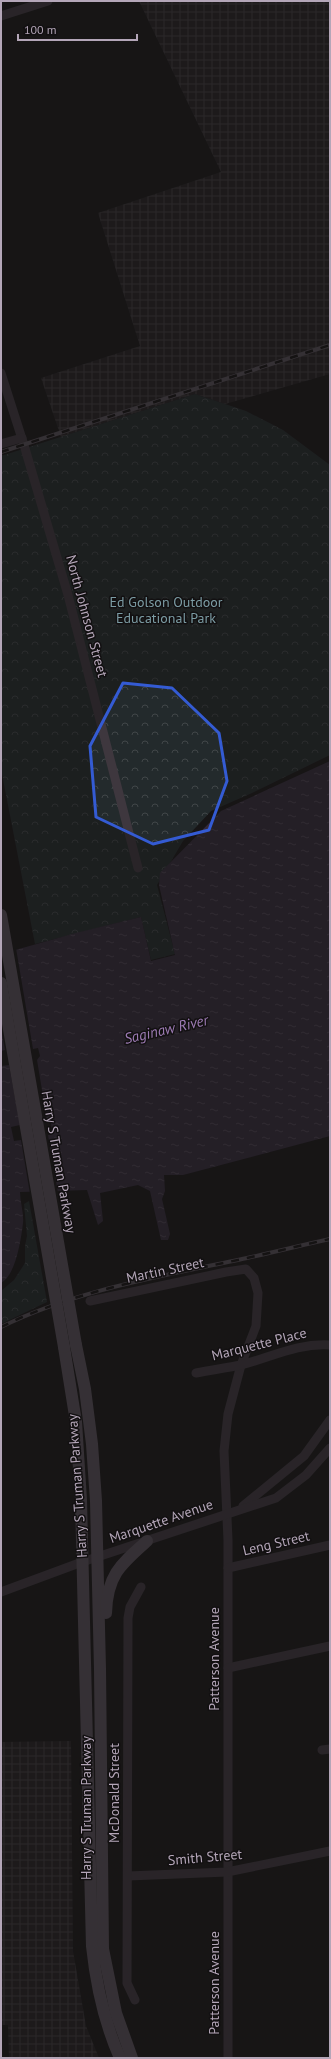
<svg xmlns="http://www.w3.org/2000/svg" width="331" height="2059" viewBox="0 0 331 2059" font-family="'PT Sans',sans-serif">
	<style>
		.industrial { fill: url(#industrial-grid) }
		.forest { fill: url(#forest-crowns) }
		.water { fill: url(#water-ripples) }
		.pier { fill: #171516 }
		.lines { fill: none; stroke-linecap: round; stroke-linejoin: round }
		.minor { stroke: #3e373e; stroke-width: 9 }
		.major { stroke: #5a515b; stroke-width: 12 }
		.rail-casing { stroke: #585059; stroke-width: 4 }
		.rail { stroke: #121011; stroke-width: 2.5; stroke-dasharray: 8; stroke-linecap: butt }
		.major-bridge { stroke: #5a515b; stroke-width: 12 }
		.marked { fill: none; stroke: #345bd3; stroke-width: 3; stroke-linejoin: round }
		.labels { text-anchor: middle; dominant-baseline: central; stroke-width: 3; stroke-linejoin: round; paint-order: stroke }
		.park-label { font-size: 14px; fill: #7c9ca4; stroke: #121011 }
		.street-label { font-size: 14px; fill: #b4a6b8; stroke: #121011 }
		.water-label { font-size: 15px; font-style: italic; fill: #9d7bb4; stroke: #121011 }
	</style>
	<defs>
		<pattern id="industrial-grid" width="8" height="8" patternUnits="userSpaceOnUse"><rect width="8" height="8" fill="#242123"/><path d="M0 4h8M4 0v8" fill="none" stroke="#413e41"/></pattern>
		<pattern id="forest-crowns" width="20" height="18" patternUnits="userSpaceOnUse"><rect width="20" height="18" fill="#232a2c"/><path d="M2 6a3 3 0 1 1 6 0M12 15a3 3 0 1 1 6 0" fill="none" stroke="#414648"/></pattern>
		<pattern id="water-ripples" width="26" height="14" patternUnits="userSpaceOnUse"><rect width="26" height="14" fill="#342a3b"/><path d="M2 4q2-2 4 0t4 0M15 11q2-2 4 0t4 0" fill="none" stroke="#4f4655"/></pattern>
	</defs>
	<rect width="100%" height="100%" fill="#171516"/>
	<g class="industrial">
		<path d="M139,1H330V374L225,404L195,394L61,437L41,378L140,346L98,213L221,172Z"/>
		<path d="M71,1741L73,1951L86,2026L99,2058H9L8,2025H1V1742Z"/>
	</g>
	<g class="forest">
		<path d="M195,394L246,411L283,430L330,465V755L252,793L211,811L183,841L157,885L175,954L151,960L141,917L35,944L1,769V456Z"/>
		<path d="M29,1201L47,1302L1,1324V1291L14,1280L25,1263V1246L27,1236L24,1204Z"/>
	</g>
	<path class="water" d="M330,761V1136L183,1175H164L165,1191L162,1199L170,1234L168,1240H161L150,1191L138,1185L100,1193L103,1221L98,1225L87,1190L20,1192C20,1202 24,1213 23,1223C21,1239 16,1275 1,1283V954L76,933L141,917L151,961L175,955L159,885L160,873L221,811Z"/>
	<path class="pier" d="M16,948L33,1049L38,1048L40,1056L37,1060L47,1120L51,1123L52,1131L51,1135H48L58,1193L30,1194L21,1140L14,1141L11,1127L20,1125L9,1065L1,1066V1051L5,1050L1,1028V952Z"/>
	<g class="lines">
		<g class="minor">
			<path d="M1,16L48,1"/>
			<path d="M1,373L24,445L68,595L138,868"/>
			<path d="M1,444L22,438"/>
			<path d="M90,1301L226,1272L246,1269L254,1278L258,1293L256,1326L241,1365L228,1414L224,1451L228,1540V2058"/>
			<path d="M196,1373C211,1370 226,1368 241,1365C272,1357 297,1343 330,1345"/>
			<path d="M243,1506L304,1456L330,1420"/>
			<path d="M228,1568L330,1545"/>
			<path d="M1,1592L82,1562L276,1498L306,1475L330,1448"/>
			<path d="M228,1668L330,1646"/>
			<path d="M322,1750L330,1749"/>
			<path d="M128,1876L227,1872L330,1851"/>
			<path d="M135,2000L127,1983L128,1618L130,1607L141,1587"/>
		</g>
		<g class="major">
			<path d="M76,1345L85,1389L92,1444L96,1501L100,1669L103,1949L116,2013L132,2058"/>
			<path d="M64,1347L76,1422L81,1500L92,1946C96,1984 104,2022 120,2058"/>
			<path d="M106,1613C107,1575 121,1564 147,1541"/>
		</g>
		<g class="rail-casing">
			<g id="rail">
				<path d="M1,452L330,345"/>
				<path d="M1,1327C78,1289 164,1276 247,1258C275,1252 302,1245 330,1239"/>
			</g>
		</g>
		<use href="#rail" class="rail"/>
		<g class="major-bridge">
			<path d="M1,915L76,1345"/>
			<path d="M1,983L64,1347"/>
		</g>
	</g>
	<path d="M0 0H331V2059H0ZM123,683L172,688L219,733L227,781L209,830L153,844L96,817L90,746Z" fill="#171516" fill-opacity=".55" fill-rule="evenodd"/>
	<path class="marked" d="M123,683L172,688L219,733L227,781L209,830L153,844L96,817L90,746Z"/>
	<g class="labels">
		<g class="park-label">
			<text x="166" y="602">Ed Golson Outdoor<tspan x="166" dy="16">Educational Park</tspan></text>
		</g>
		<g class="street-label">
			<text transform="translate(87 616) rotate(75)">North Johnson Street</text>
			<text transform="translate(59 1162) rotate(80)">Harry S Truman Parkway</text>
			<text transform="translate(165 1270) rotate(-12)">Martin Street</text>
			<text transform="translate(259 1344) rotate(-14)">Marquette Place</text>
			<text transform="translate(77 1486) rotate(-94)">Harry S Truman Parkway</text>
			<text transform="translate(161 1521) rotate(-19)">Marquette Avenue</text>
			<text transform="translate(276 1543) rotate(-13)">Leng Street</text>
			<text transform="translate(214 1659) rotate(-90)">Patterson Avenue</text>
			<text transform="translate(114 1793) rotate(-90)">McDonald Street</text>
			<text transform="translate(86 1808) rotate(-90)">Harry S Truman Parkway</text>
			<text transform="translate(205 1857) rotate(-5)">Smith Street</text>
			<text transform="translate(214 1983) rotate(-90)">Patterson Avenue</text>
		</g>
		<g class="water-label">
			<text transform="translate(166 1029) rotate(-13)">Saginaw River</text>
		</g>
	</g>
	<rect width="331" height="2059" fill="none" stroke="#b4a6b8" stroke-width="4"/>
	<path d="M18 34v6h119v-6" fill="none" stroke="#b4a6b8" stroke-width="2"/>
	<text x="24" y="34" font-size="12" fill="#b4a6b8" stroke="#121011" stroke-width="3" paint-order="stroke">100 m</text>
</svg>
